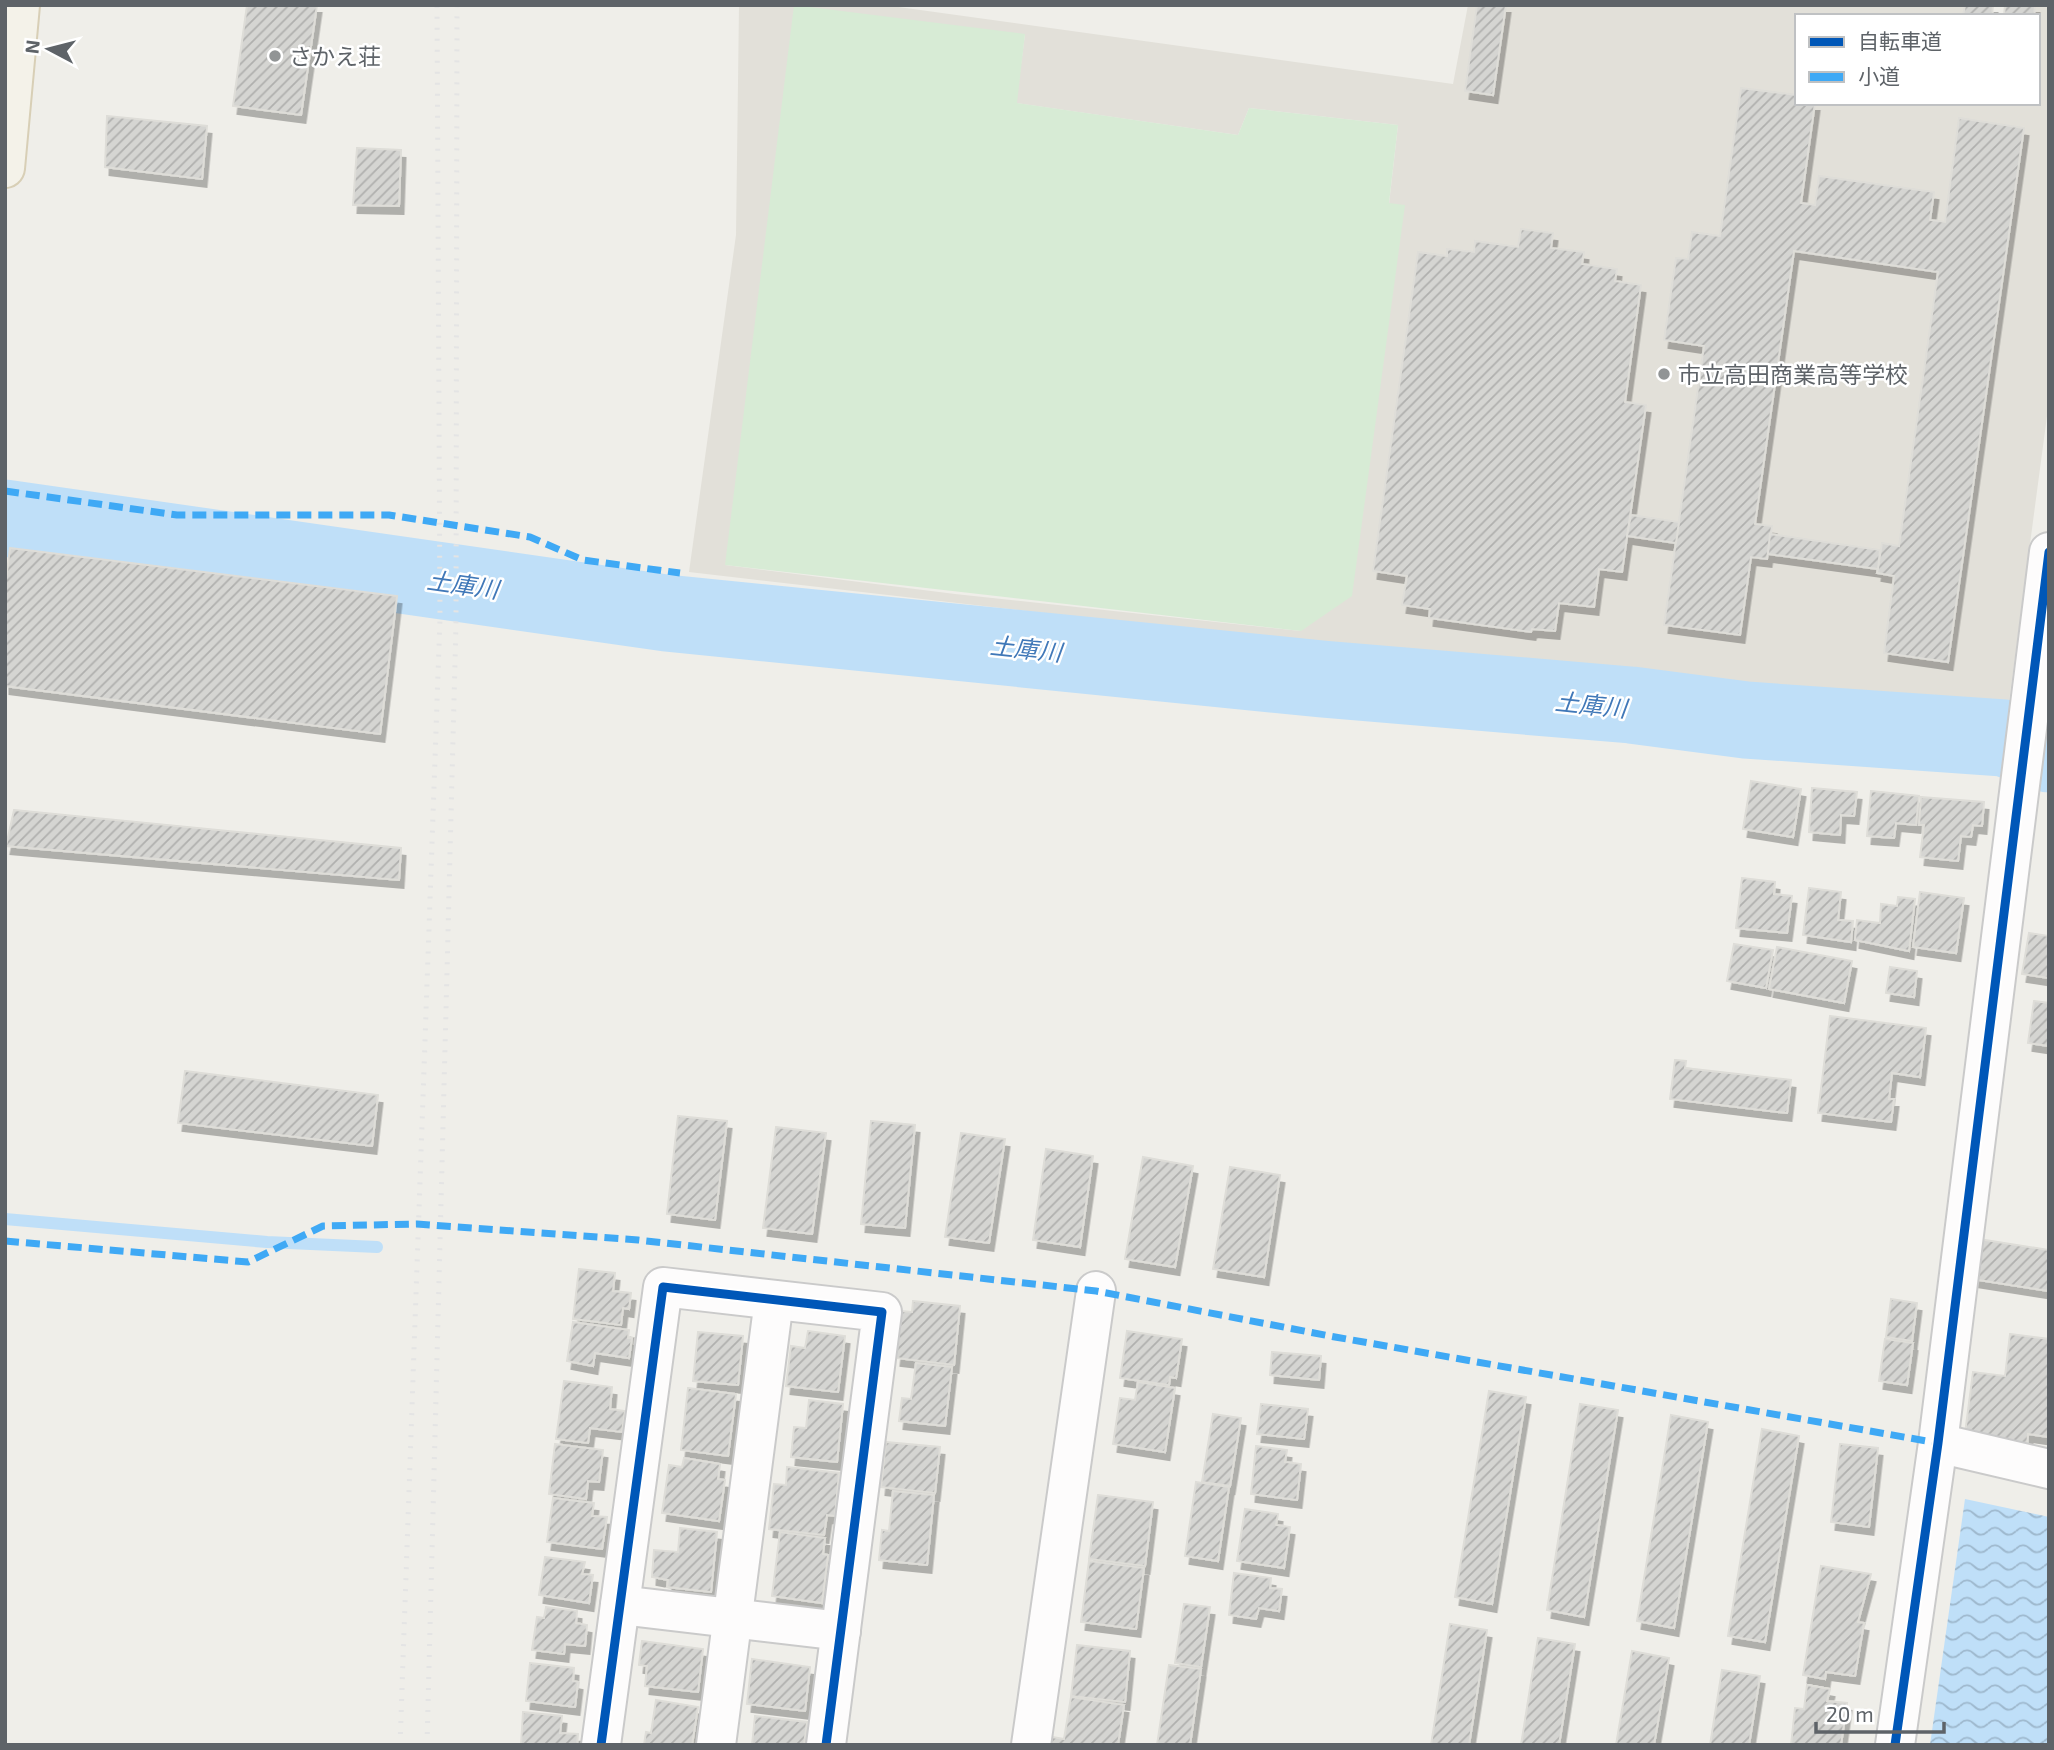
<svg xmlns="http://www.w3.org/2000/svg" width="2054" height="1750" viewBox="0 0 2054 1750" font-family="'Exo 2','Noto Sans JP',sans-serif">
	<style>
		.education { fill: #e2e0d9; fill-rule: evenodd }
		.green { fill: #d7ebd5 }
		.water { fill: url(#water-waves) }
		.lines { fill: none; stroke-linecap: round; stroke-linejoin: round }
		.stream { stroke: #bfdff8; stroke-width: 12 }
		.river { stroke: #bfdff8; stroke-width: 77 }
		.building { fill: url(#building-hatch); stroke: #deddd8; stroke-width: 2; filter: url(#shadow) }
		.minor-casing { stroke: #cacaca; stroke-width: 42 }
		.major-casing { stroke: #d8cfb6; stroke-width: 42 }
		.minor { stroke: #fdfcfc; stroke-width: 38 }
		.major { stroke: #f4f2e9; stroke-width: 38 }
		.rail { stroke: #e4e4e4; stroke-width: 5; stroke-dasharray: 2 9; stroke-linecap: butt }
		.quiet { stroke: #3fa9f5; stroke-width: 7; stroke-dasharray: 14 7; stroke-linecap: butt }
		.cycleway-casing { stroke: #fff; stroke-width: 13 }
		.cycleway { stroke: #0057b8; stroke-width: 9 }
		.poi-dot { fill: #919495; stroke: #fff; stroke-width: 2.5 }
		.labels { text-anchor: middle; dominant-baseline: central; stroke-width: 5; stroke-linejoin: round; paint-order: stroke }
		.poi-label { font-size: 23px; fill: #5e6368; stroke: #fff; text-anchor: start }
		.water-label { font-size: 24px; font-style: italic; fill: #4078b8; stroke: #fff }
	</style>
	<defs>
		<pattern id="water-waves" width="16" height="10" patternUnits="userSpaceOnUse" patternTransform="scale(1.75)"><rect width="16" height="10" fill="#bfdff8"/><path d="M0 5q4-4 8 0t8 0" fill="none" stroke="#9eb8cd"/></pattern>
		<pattern id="building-hatch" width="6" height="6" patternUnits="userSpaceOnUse" patternTransform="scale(1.75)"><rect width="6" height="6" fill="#d5d5d2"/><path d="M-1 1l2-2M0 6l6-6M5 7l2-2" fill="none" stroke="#b0b0ae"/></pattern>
		<filter id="shadow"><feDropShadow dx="4.5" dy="8" stdDeviation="0" flood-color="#0004"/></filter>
	</defs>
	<rect width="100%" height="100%" fill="#efeee9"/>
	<g class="education">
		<path d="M739,5H884L1453,84L1468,5H1477L1465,91L1493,95L1506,5H1965L1963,16H1797V95L1741,88L1720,236L1692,232L1688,259L1676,258L1664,340L1704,346L1679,522L1631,515L1646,405L1625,402L1641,285L1615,281L1616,269L1582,264L1584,252L1551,248L1553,233L1521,229L1518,247L1476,241L1474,252L1448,249L1402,605L1430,609V618L1531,632L1532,629L1554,631L1559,603L1594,607L1599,569L1622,572L1627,536L1676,543L1664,625L1740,635L1751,557L1767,559L1768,554L1878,569L1877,573L1894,576L1884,653L1948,662L2024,128L1959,119L1945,222L1930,220L1934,192L1820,176L1815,205L1801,203L1815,103H2038V16H2034L2035,5H2049V401L2006,724L689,572L736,235ZM1025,34L1016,103L1238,135L1249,108L1398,125L1389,204L1404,206L1301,631L955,594L725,565Z"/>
		<path d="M1794,251L1938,272L1899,546L1882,543L1880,550L1770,534L1755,524Z"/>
	</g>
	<path class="green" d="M794,5L1025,34L1017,103L1238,135L1249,108L1398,125L1389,203L1405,205L1352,596L1301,631L725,565Z"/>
	<path class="water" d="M1965,1499L2049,1517V1745H1930Z"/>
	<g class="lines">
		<path class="stream" d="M5,1219L267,1242L377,1247"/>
		<path class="river" d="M5,518L666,613L1322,679L1631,705L1746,720L2004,738L2049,754"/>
	</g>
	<g class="building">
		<path d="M247,5H317L301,115L233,106Z"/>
		<path d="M1477,5H1506L1493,95L1465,91Z"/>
		<path d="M1965,5H1993L1992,16H1963Z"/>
		<path d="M2005,5H2035L2034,16H2004Z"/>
		<path d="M1741,88L1797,95V103H1815L1801,203L1815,205L1819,176L1934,192L1930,220L1945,222L1959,118L2024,128L1948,662L1884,653L1894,576L1877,573L1882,543L1899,546L1938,272L1794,251L1755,524L1772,526L1767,559L1751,557L1740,635L1664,625L1704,346L1664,340L1676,258L1688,259L1692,232L1720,236Z"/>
		<path d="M107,116L207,126L202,179L105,167Z"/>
		<path d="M357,148L401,150L399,206L353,205Z"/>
		<path d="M1521,229L1553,233L1551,248L1584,252L1582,264L1617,269L1615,281L1641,285L1625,402L1646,405L1622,572L1599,569L1594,607L1559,603L1555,631L1532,629L1531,632L1429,618L1430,609L1402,605L1407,576L1373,571L1418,252L1447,256V249L1474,252L1475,241L1518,247Z"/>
		<path d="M1631,515L1679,522L1676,543L1627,536Z"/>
		<path d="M1770,534L1880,550L1878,569L1768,554Z"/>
		<path d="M10,548L397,596L380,734L5,686V588Z"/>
		<path d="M1751,781L1801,789L1793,837L1743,829Z"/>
		<path d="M1812,788L1857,792L1854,816L1841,815L1840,835L1809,832Z"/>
		<path d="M1871,791L1919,796L1916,825L1896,823L1894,838L1867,836Z"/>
		<path d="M1921,797L1984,802L1982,826L1973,825L1971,837L1961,836L1958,861L1920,857L1924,825H1919Z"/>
		<path d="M14,810L401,848L399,880L6,846Z"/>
		<path d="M1742,878L1775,882L1774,894L1792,896L1787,933L1736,928Z"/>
		<path d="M1809,888L1841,892L1838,920L1853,921L1851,942L1803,935Z"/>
		<path d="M1920,892L1964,898L1956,953L1913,947Z"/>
		<path d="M1898,897L1915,899L1909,951L1855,940L1857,920L1880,923L1881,904L1897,906Z"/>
		<path d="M2029,933L2049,936V978L2022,974Z"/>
		<path d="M1734,944L1773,950L1766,988L1727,981Z"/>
		<path d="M1777,947L1852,961L1844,1003L1769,989Z"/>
		<path d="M1890,967L1917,971L1914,997L1886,993Z"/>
		<path d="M2034,1001L2049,1003V1046L2028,1043Z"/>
		<path d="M1830,1016L1926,1028L1920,1077L1892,1073L1889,1099H1894L1891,1122L1818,1113Z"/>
		<path d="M1675,1060L1686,1061L1685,1068L1791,1080L1787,1113L1670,1099Z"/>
		<path d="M185,1071L378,1095L372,1146L178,1123Z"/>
		<path d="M678,1116L727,1121L715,1220L667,1214Z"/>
		<path d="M871,1121L915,1125L905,1228L861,1224Z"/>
		<path d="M776,1127L826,1133L812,1234L763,1228Z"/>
		<path d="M961,1133L1005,1139L989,1243L945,1237Z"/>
		<path d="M1046,1149L1093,1156L1080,1247L1033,1240Z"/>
		<path d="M1143,1157L1193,1166L1175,1267L1125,1259Z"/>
		<path d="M1230,1167L1280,1175L1264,1277L1213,1269Z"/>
		<path d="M1979,1239L2049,1250V1291L1972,1279Z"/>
		<path d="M579,1269L615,1273L613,1291L631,1293L629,1309L623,1308L621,1325L573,1319Z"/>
		<path d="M1891,1299L1917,1303L1912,1341L1886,1337Z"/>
		<path d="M913,1301L960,1306L954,1365L896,1358L902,1311L912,1312Z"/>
		<path d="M573,1322L629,1330L628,1338H632L629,1358L595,1353L593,1366L567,1361Z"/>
		<path d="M808,1331L845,1336L838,1392L786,1386L791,1346L805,1348Z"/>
		<path d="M1127,1331L1182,1339L1176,1378L1170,1377L1169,1385L1120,1378Z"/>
		<path d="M698,1332L743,1336L738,1385L693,1381Z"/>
		<path d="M2010,1334L2049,1339V1437L2028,1434L2027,1448L1964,1441L1973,1372L2005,1376Z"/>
		<path d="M1885,1339L1913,1343L1907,1385L1879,1381Z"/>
		<path d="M1272,1352L1321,1356L1319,1380L1270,1375Z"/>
		<path d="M916,1363L952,1367L945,1426L899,1421L902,1398L911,1399Z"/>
		<path d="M564,1381L612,1387L610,1409L625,1411L622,1432L590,1428L588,1443L556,1439Z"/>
		<path d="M1138,1382L1175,1388L1165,1452L1113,1444L1120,1398L1135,1400Z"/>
		<path d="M688,1388L736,1394L728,1456L681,1450Z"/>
		<path d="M1489,1391L1526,1397L1492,1604L1455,1597Z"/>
		<path d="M809,1400L843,1404L837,1462L791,1457L794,1427L806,1428Z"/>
		<path d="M1261,1404L1308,1409L1304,1439L1257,1434Z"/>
		<path d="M1580,1404L1618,1410L1584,1617L1547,1610Z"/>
		<path d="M1213,1414L1241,1418L1230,1486L1202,1482Z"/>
		<path d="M1671,1415L1708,1422L1674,1628L1637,1621Z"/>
		<path d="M1762,1429L1799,1436L1765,1642L1728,1636Z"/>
		<path d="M886,1442L940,1447L935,1493L881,1487Z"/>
		<path d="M555,1444L603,1450L599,1482L588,1481L586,1499L549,1494Z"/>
		<path d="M1840,1444L1878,1448L1869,1527L1831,1522Z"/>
		<path d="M1256,1446L1287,1450L1285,1462L1301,1464L1297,1500L1251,1494Z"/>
		<path d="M684,1458L720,1464L718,1479L725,1480L719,1521L662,1513L669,1465L682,1467Z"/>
		<path d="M787,1467L839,1473L835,1516L827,1515L824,1535L769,1529L774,1484L786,1485Z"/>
		<path d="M1196,1482L1229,1487L1218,1561L1185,1556Z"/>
		<path d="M893,1491L934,1495L927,1565L879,1560L882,1530L889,1531Z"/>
		<path d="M1098,1495L1153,1502L1145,1566L1089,1559Z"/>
		<path d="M553,1498L594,1503L592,1516L607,1517L602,1549L547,1542Z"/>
		<path d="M1245,1509L1278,1514L1276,1525L1290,1527L1284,1568L1237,1561Z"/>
		<path d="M680,1528L717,1532L711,1592L667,1587L668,1580L652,1577L654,1550L678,1552Z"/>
		<path d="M780,1532L825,1538L823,1554L828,1555L822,1603L772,1596Z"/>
		<path d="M545,1557L585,1562L582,1574L593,1575L589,1603L539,1595Z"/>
		<path d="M1089,1561L1144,1568L1136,1629L1081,1622Z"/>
		<path d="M1821,1566L1871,1574L1858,1622L1864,1623L1855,1676L1826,1672L1825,1679L1803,1675Z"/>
		<path d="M1234,1573L1271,1578L1270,1588L1282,1589L1279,1611L1259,1608L1256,1619L1229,1615Z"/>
		<path d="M1184,1604L1210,1607L1201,1667L1175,1663Z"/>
		<path d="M546,1607L577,1611L576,1623L587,1625L585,1646L565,1644L564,1654L532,1650L537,1617L544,1618Z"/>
		<path d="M1450,1624L1487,1630L1469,1745H1431Z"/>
		<path d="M1538,1638L1575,1644L1559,1745H1521Z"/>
		<path d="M642,1641L703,1649L698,1692L645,1686L647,1666L639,1665Z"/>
		<path d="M1077,1645L1130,1651L1125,1702L1071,1696Z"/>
		<path d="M1632,1651L1669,1658L1654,1745H1616Z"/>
		<path d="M752,1659L810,1667L805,1711L747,1704Z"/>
		<path d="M530,1663L574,1668L573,1681L578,1682L575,1707L526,1701Z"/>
		<path d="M1169,1665L1201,1669L1190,1745H1157Z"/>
		<path d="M1722,1670L1760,1676L1749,1745H1710Z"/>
		<path d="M1807,1685L1830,1689L1827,1701L1847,1703L1841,1745H1791L1795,1708L1804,1709Z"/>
		<path d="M1071,1697L1124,1705L1118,1745H1051L1052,1737L1064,1739Z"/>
		<path d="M656,1700L698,1707L692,1745H644L646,1732L651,1733Z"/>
		<path d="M523,1712L562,1716L560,1733L578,1734L577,1745H521Z"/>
		<path d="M755,1716L807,1722L804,1745H752Z"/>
	</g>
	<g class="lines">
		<g class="minor-casing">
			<g id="minor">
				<path d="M1938,1443L2049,1469"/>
				<path d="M620,1605L841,1631"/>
				<path d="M601,1745L663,1287L882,1312L826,1745"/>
				<path d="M716,1745L774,1300"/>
				<path d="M1031,1745L1096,1291"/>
				<path d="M1895,1745L1938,1443L2049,552"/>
			</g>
		</g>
		<g class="major-casing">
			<path id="major" d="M5,168L20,5"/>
		</g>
		<use href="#minor" class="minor"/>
		<use href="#major" class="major"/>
		<g class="rail">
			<path d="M400,1745L440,618L437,5"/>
			<path d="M427,1745L456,623L457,5"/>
		</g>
		<g class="quiet">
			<path d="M5,491L177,515H389L530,537L583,560L680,573"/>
			<path d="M5,1241L248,1262L323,1226L417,1224L638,1240L1096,1291L1335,1337L1938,1443"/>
		</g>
		<g class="cycleway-casing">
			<g id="cycleway">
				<path d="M601,1745L663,1287L882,1312L826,1745"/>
				<path d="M1895,1745L1938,1443L2049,552"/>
			</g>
		</g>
		<use href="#cycleway" class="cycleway"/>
	</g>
	<g class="poi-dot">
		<circle cx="275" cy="56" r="7"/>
		<circle cx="1664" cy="374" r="7"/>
	</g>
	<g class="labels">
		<g class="poi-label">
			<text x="289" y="56">さかえ荘</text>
			<text x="1678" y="374">市立高田商業高等学校</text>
		</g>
		<g class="water-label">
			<text transform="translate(463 584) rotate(8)">土庫川</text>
			<text transform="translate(1026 648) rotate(6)">土庫川</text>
			<text transform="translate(1591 704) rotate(6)">土庫川</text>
		</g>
	</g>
	<rect width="2054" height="1750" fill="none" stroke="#5e6368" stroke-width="14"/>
	<rect x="1795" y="14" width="245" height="91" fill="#ffffff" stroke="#bfc1c3" stroke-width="2"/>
	<rect x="1809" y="37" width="35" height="10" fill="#0057b8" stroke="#bfc1c3" stroke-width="2"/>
	<text x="1858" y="49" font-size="21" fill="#5e6368">自転車道</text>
	<rect x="1809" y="72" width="35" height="10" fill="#3fa9f5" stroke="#bfc1c3" stroke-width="2"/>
	<text x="1858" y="84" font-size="21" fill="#5e6368">小道</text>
	<g transform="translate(49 49) rotate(277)" stroke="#ffffff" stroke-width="5" paint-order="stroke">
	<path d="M0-5L12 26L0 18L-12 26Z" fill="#5e6368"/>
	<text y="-10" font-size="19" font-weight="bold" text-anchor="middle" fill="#5e6368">N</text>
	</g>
	<path d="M1816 1722v10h128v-10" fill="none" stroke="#5e6368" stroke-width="3.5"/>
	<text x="1826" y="1722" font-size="21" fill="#5e6368" stroke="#ffffff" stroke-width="5" paint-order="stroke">20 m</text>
</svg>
